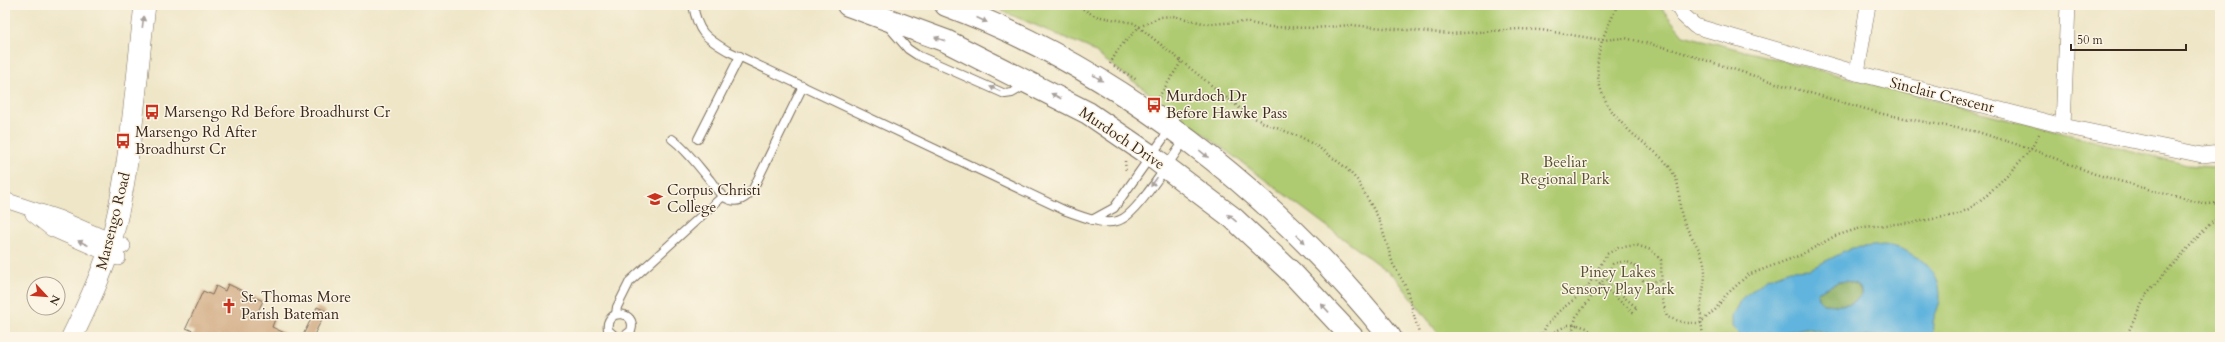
<svg xmlns="http://www.w3.org/2000/svg" width="2225" height="342" viewBox="0 0 2225 342" font-family="Cardo,serif">
	<style>
		.green { fill: #afcb71; stroke: #757a48 }
		.forest { fill: #8baf63; stroke: #636c40 }
		.water { fill: #61b4dd; stroke: #4e6f7e; fill-rule: evenodd }
		.building { fill: #d1aa83 }
		.lines { fill: none; stroke-linecap: round; stroke-linejoin: round }
		.lane-casing { stroke: #7a6c5a; stroke-width: 10 }
		.street-casing { stroke: #7a6c5a; stroke-width: 16 }
		.secondary-casing { stroke: #7a6c5a; stroke-width: 22 }
		.primary-casing { stroke: #7a6c5a; stroke-width: 24 }
		.path { stroke: #7a6c5a; stroke-width: 2.5; stroke-dasharray: 1 3; stroke-linecap: butt }
		.lane { stroke: #fff; stroke-width: 8 }
		.street { stroke: #fff; stroke-width: 15 }
		.secondary { stroke: #fff; stroke-width: 21 }
		.primary { stroke: #fff; stroke-width: 22 }
		.path-bridge { stroke: #7a6c5a; stroke-width: 2.5; stroke-dasharray: 1 3; stroke-linecap: butt }
		.oneway { fill: #a79f9a }
		.labels { text-anchor: middle; dominant-baseline: central; stroke-width: 3; stroke-linejoin: round; paint-order: stroke }
		.street-label { font-size: 15px; fill: #3b2a1e; stroke: #fcf5e5 }
		.poi-label { font-size: 15px; fill: #3b2a1e; stroke: #fcf5e5; text-anchor: start }
		.park-label { font-size: 15px; fill: #585233; stroke: #fcf5e5 }
	</style>
	<rect width="100%" height="100%" fill="#fcf5e5"/>
	<filter id="ink" filterUnits="userSpaceOnUse"><feTurbulence type="fractalNoise" baseFrequency=".025" numOctaves="2"/><feDisplacementMap in="SourceGraphic" scale="8" xChannelSelector="R" yChannelSelector="G"/><feConvolveMatrix kernelMatrix="1 2 1 2 8 2 1 2 1" color-interpolation-filters="sRGB"/></filter>
	<filter id="wash" filterUnits="userSpaceOnUse"><feTurbulence type="fractalNoise" baseFrequency=".012" numOctaves="4" result="noise"/><feDisplacementMap in="SourceGraphic" scale="16" xChannelSelector="R" yChannelSelector="G"/><feGaussianBlur stdDeviation="0.9" result="paint"/><feColorMatrix in="noise" values="0 0 0 0 0 0 0 0 0 0 0 0 0 0 0 0 0 1.4 0 .05"/><feComposite in="paint" operator="in"/></filter>
	<g filter="url(#wash)">
		<rect width="100%" height="100%" fill="#efe6c8"/>
		<path class="green" d="M1006,5H1659L1683,35L2187,165L2211,167L2220,165V337H1441L1396,278L1089,48L1002,11Z"/>
		<path class="forest" d="M1847,281C1856,284 1861,285 1861,295C1851,308 1838,305 1823,304L1818,299L1817,292L1839,282Z"/>
		<path class="water" d="M1883,245C1910,247 1942,268 1940,298C1940,305 1936,312 1934,318C1932,324 1933,331 1933,337H1833L1823,332L1806,328L1787,332L1780,337H1742L1732,327V316L1741,299L1768,278L1790,270L1810,269L1852,248ZM1847,281C1856,284 1862,285 1861,295C1851,308 1838,305 1823,304L1818,299L1817,292L1839,282Z"/>
		<g id="blocks">
			<g class="building">
				<path d="M228,284L263,301L258,311L275,319L272,327L293,337H192L195,332L186,328L203,291L212,295L216,286L225,291Z"/>
				<path d="M317,307L326,311L313,337H302Z"/>
			</g>
		</g>
	</g>
	<g filter="url(#ink)">
		<use href="#blocks" fill-opacity="0" stroke="#7a6c5a" stroke-width="1"/>
		<g class="lines">
			<g class="lane-casing">
				<g id="lane">
					<path d="M693,5C698,32 704,37 728,51L1066,211C1082,216 1106,228 1122,219C1139,211 1172,157 1185,140"/>
					<path d="M888,26L908,49L917,55L1005,94L1012,93L1026,85"/>
					<path d="M672,139C687,150 698,166 710,180C714,185 718,193 724,197C737,205 747,199 754,187L803,86"/>
					<path d="M698,139L740,56"/>
					<path d="M1092,220L1114,208L1170,129"/>
					<path d="M616,314L617,307L630,281L723,196"/>
					<path d="M616,337L608,330C604,308 638,310 631,331L623,337"/>
				</g>
			</g>
			<g class="street-casing">
				<g id="street">
					<path d="M1677,5L1683,15L1695,26L1857,73L2063,126L2202,155L2220,153"/>
					<path d="M1857,73L1868,5"/>
					<path d="M2063,126L2068,5"/>
					<path d="M5,200L59,218L123,246"/>
					<path d="M33,214L52,229L118,258"/>
				</g>
			</g>
			<g class="secondary-casing">
				<path id="secondary" d="M72,337C85,310 99,282 108,253C131,173 135,88 145,5"/>
			</g>
			<g class="primary-casing">
				<g id="primary">
					<path d="M848,5L946,41L1088,113L1151,156L1233,218L1291,272L1352,337"/>
					<path d="M946,5C1117,68 1277,195 1390,337"/>
				</g>
			</g>
			<g class="path">
				<path d="M1076,5L1095,16L1134,23L1247,114L1266,124L1301,137L1318,147L1345,167L1357,180L1379,219L1393,264L1406,287L1420,337"/>
				<path d="M1617,5C1613,18 1606,28 1602,41C1588,84 1608,114 1640,140C1654,152 1668,160 1675,177C1681,189 1678,203 1682,216C1686,231 1698,244 1703,259C1708,276 1702,291 1701,307C1700,318 1702,327 1703,337"/>
				<path d="M1110,64L1119,48L1139,27L1160,17L1173,16L1207,24L1245,22L1270,27L1315,28L1351,25L1451,34L1519,29L1541,30L1602,40L1625,38L1671,49L1779,84L1883,114L1978,132L2031,149L2095,174L2158,192L2206,204L2220,203"/>
				<path d="M1114,66L1137,80"/>
				<path d="M1159,97L1181,62"/>
				<path d="M1125,161L1126,172"/>
				<path d="M1605,276L1610,285"/>
				<path d="M1578,325L1587,328L1596,337"/>
				<path d="M1541,337L1546,326L1558,312L1585,291L1607,254L1618,248L1636,245L1651,250L1661,260L1662,299L1667,317L1685,323H1700L1715,310L1725,296L1748,275L1801,255L1835,236L1864,227L1916,222L1955,215L1969,209L1987,195L2014,168L2031,149L2039,134"/>
				<path d="M1549,337L1552,333L1568,325"/>
				<path d="M1557,337L1572,333L1576,317L1597,290L1613,264C1629,258 1638,265 1643,280L1650,282L1662,280"/>
				<path d="M2126,337L2147,293L2208,226L2220,216"/>
			</g>
			<use href="#lane" class="lane"/>
			<use href="#street" class="street"/>
			<use href="#secondary" class="secondary"/>
			<use href="#primary" class="primary"/>
			<g class="path-bridge">
				<path d="M1593,278L1633,312L1637,308L1610,285"/>
				<path d="M1568,325H1578"/>
			</g>
		</g>
		<defs><path id="oneway-solid" d="M-6-.8H1V-3.2L6.5 0L1 3.2V.8H-6Z"/></defs>
		<g class="oneway">
			<use href="#oneway-solid" transform="translate(982 20) rotate(24)"/>
			<use href="#oneway-solid" transform="translate(143 22) rotate(-83)"/>
			<use href="#oneway-solid" transform="translate(940 39) rotate(-160)"/>
			<use href="#oneway-solid" transform="translate(1098 78) rotate(33)"/>
			<use href="#oneway-solid" transform="translate(995 89) rotate(-156)"/>
			<use href="#oneway-solid" transform="translate(1056 96) rotate(-152)"/>
			<use href="#oneway-solid" transform="translate(1204 154) rotate(39)"/>
			<use href="#oneway-solid" transform="translate(1154 182) rotate(125)"/>
			<use href="#oneway-solid" transform="translate(1232 218) rotate(-140)"/>
			<use href="#oneway-solid" transform="translate(1301 239) rotate(44)"/>
			<use href="#oneway-solid" transform="translate(83 243) rotate(-155)"/>
			<use href="#oneway-solid" transform="translate(1325 308) rotate(-133)"/>
		</g>
	</g>
	<defs>
		<g id="bus-bare" transform="scale(1.2)"><path d="M-5-6H5V4H4V6H2V4H-2V6H-4V4H-5ZM-3.5-4V0h7V-4ZM-3.5 1.2v1.5H-2V1.2ZM2 1.2v1.5H3.5V1.2Z" fill="#c8321e" stroke="#fcf5e5" stroke-width="2.5" paint-order="stroke"/></g>
		<g id="school-bare" transform="scale(1.2)"><path d="M0-5L7-2L0 1L-7-2ZM-4 1L0 2.5L4 1V4Q0 6-4 4Z" fill="#c8321e" stroke="#fcf5e5" stroke-width="2.5" paint-order="stroke"/></g>
		<g id="church-bare" transform="scale(1.2)"><path d="M-1.2-6h2.4v3.5h3.3v2.4h-3.3V6h-2.4V-.1h-3.3v-2.4h3.3Z" fill="#c8321e" stroke="#fcf5e5" stroke-width="2.5" paint-order="stroke"/></g>
	</defs>
	<g fill-rule="evenodd">
		<use href="#bus-bare" x="1154" y="105"/>
		<use href="#bus-bare" x="152" y="112"/>
		<use href="#bus-bare" x="123" y="141"/>
		<use href="#school-bare" x="655" y="199"/>
		<use href="#church-bare" x="229" y="306"/>
	</g>
	<g class="labels">
		<g class="street-label">
			<text transform="translate(1942 95) rotate(14)">Sinclair Crescent</text>
			<text transform="translate(1122 138) rotate(34)">Murdoch Drive</text>
			<text transform="translate(113 221) rotate(-76)">Marsengo Road</text>
		</g>
		<g class="poi-label">
			<text x="1166" y="96">Murdoch Dr<tspan x="1166" dy="17">Before Hawke Pass</tspan></text>
			<text x="164" y="112">Marsengo Rd Before Broadhurst Cr</text>
			<text x="135" y="132">Marsengo Rd After<tspan x="135" dy="17">Broadhurst Cr</tspan></text>
			<text x="667" y="190">Corpus Christi<tspan x="667" dy="17">College</tspan></text>
			<text x="241" y="297">St. Thomas More<tspan x="241" dy="17">Parish Bateman</tspan></text>
		</g>
		<g class="park-label">
			<text x="1565" y="162">Beeliar<tspan x="1565" dy="17">Regional Park</tspan></text>
			<text x="1618" y="272">Piney Lakes<tspan x="1618" dy="17">Sensory Play Park</tspan></text>
		</g>
	</g>
	<rect width="2225" height="342" fill="none" stroke="#fcf5e5" stroke-width="20"/>
	<g transform="translate(46 296) rotate(116)"><circle r="19" fill="#fcf5e5" stroke="#afa495"/>
	<path d="M0-3L7 15L0 10L-7 15Z" fill="#c8321e"/>
	<text y="-6" font-size="11" font-weight="bold" text-anchor="middle" fill="#3b2a1e">N</text>
	</g>
	<path d="M2071 44v6h115v-6" fill="none" stroke="#3b2a1e" stroke-width="2"/>
	<text x="2077" y="44" font-size="12" fill="#3b2a1e" stroke="#fcf5e5" stroke-width="3" paint-order="stroke">50 m</text>
</svg>
